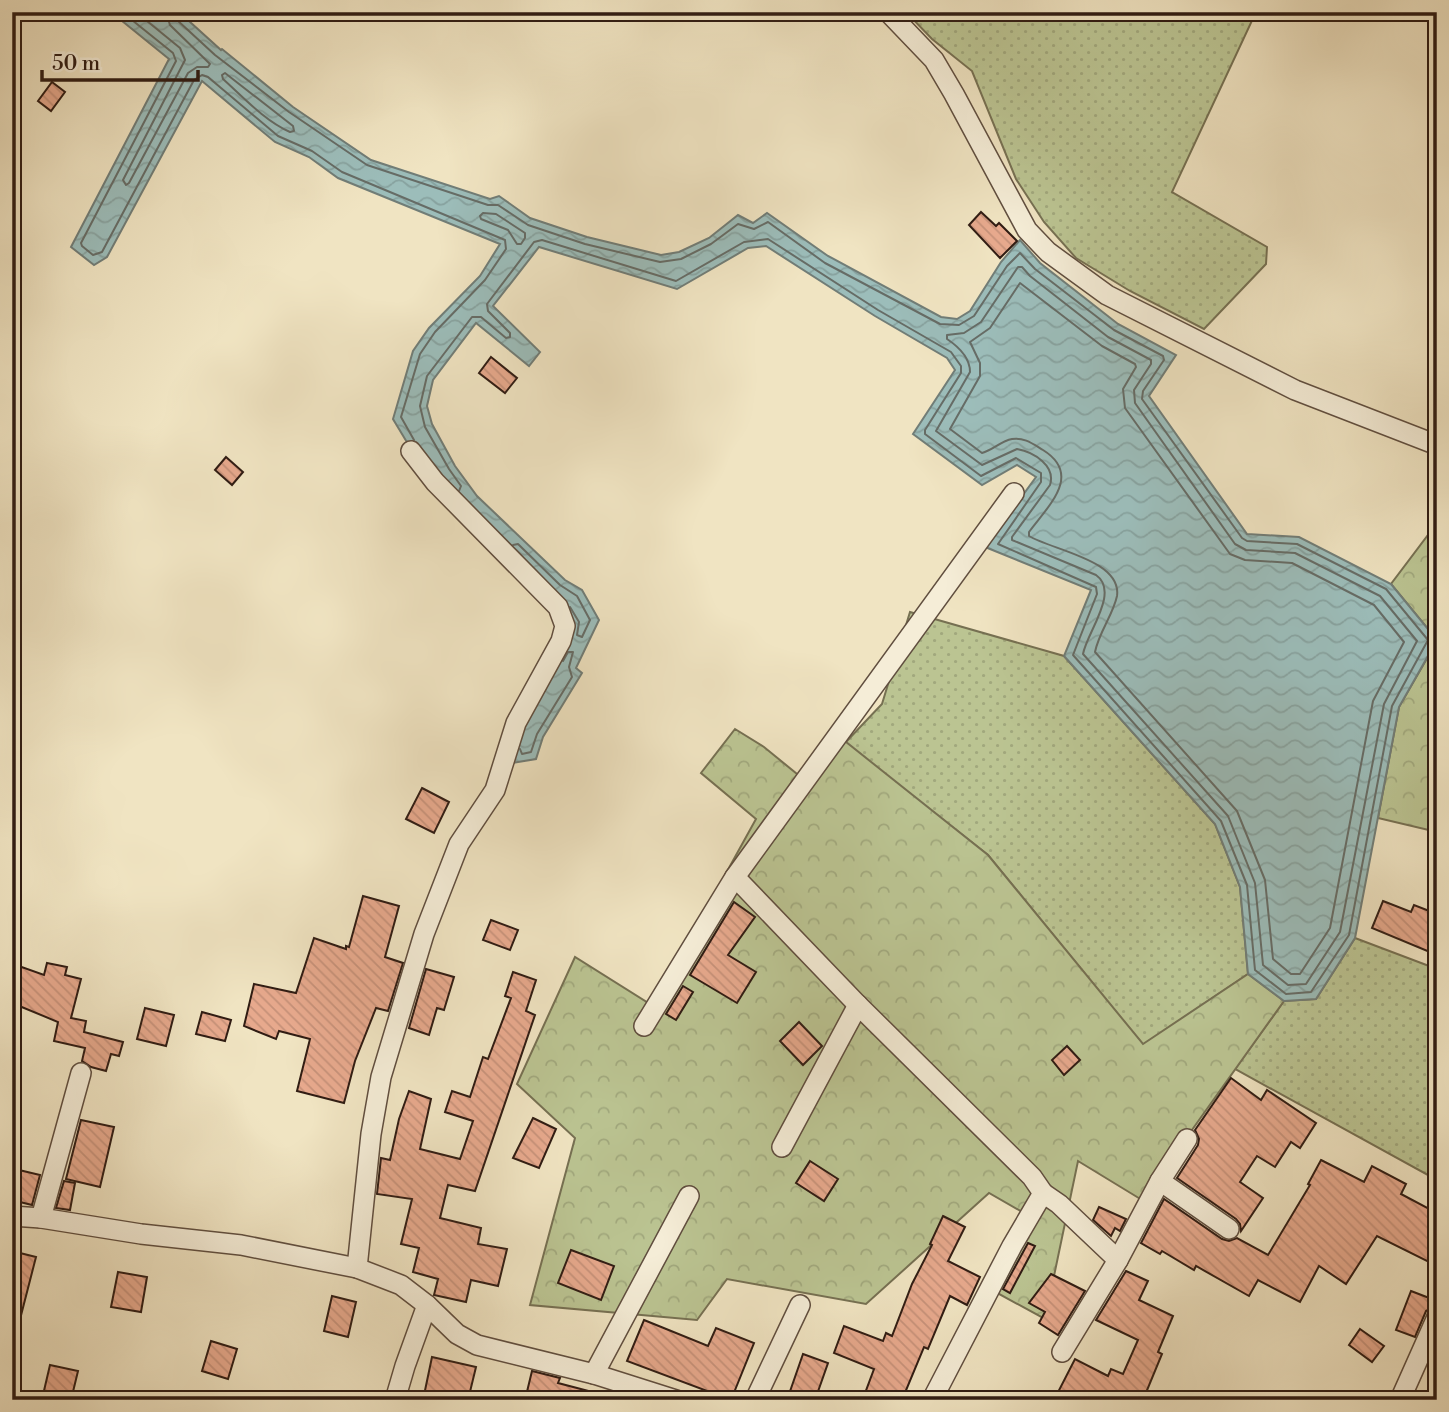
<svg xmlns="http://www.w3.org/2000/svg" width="1449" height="1412" viewBox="0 0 1449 1412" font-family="'Libre Bodoni',serif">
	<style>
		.grass { fill: url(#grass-dots); stroke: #767052; stroke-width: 2 }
		.forest { fill: url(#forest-crowns); stroke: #767052; stroke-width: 2 }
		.water { fill: url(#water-waves); stroke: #717d77; stroke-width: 2 }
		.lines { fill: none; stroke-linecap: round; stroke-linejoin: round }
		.shore { stroke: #666c66; stroke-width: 2 }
		.building { fill: url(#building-back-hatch); stroke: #301c13; stroke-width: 2 }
		.street-casing { stroke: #604e3f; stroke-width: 22 }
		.street { stroke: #f5edd7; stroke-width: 19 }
	</style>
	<defs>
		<pattern id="grass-dots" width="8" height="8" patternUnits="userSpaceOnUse" patternTransform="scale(1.75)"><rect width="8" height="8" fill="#bbc492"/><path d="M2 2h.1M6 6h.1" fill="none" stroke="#a1a87d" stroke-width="1.8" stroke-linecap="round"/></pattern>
		<pattern id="forest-crowns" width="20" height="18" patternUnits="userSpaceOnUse" patternTransform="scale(1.75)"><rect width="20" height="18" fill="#bbc492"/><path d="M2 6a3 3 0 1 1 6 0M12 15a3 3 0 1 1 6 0" fill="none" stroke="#a1a87d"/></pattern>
		<pattern id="water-waves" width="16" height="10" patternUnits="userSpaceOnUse" patternTransform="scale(1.75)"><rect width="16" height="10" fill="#9cbdba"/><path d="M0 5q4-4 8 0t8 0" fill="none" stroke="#87a29f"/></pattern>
		<pattern id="building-back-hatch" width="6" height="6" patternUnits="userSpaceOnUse" patternTransform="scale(1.75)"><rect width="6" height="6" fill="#e7a98d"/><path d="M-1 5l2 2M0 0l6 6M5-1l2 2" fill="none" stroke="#c69179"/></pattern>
	</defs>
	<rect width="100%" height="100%" fill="#f0e4c2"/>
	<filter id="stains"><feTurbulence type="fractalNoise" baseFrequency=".00286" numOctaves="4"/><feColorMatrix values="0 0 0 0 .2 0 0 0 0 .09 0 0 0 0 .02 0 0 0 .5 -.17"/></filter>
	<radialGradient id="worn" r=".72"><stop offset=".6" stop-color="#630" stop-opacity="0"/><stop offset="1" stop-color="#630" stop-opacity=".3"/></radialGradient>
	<g class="grass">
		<path d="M906,12H1256L1172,192L1267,247L1266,264L1204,329L1130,291L1076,258L1044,222L1016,179L972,71L932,39Z"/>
		<path d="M910,612L1064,656L1215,824L1240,887L1248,974L1143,1045L988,855L845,743L882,704Z"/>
		<path d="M1355,938L1437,969V1180L1235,1069L1284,1001L1316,999Z"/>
	</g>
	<g class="forest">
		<path d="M1437,523V640L1391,584Z"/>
		<path d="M1437,641V832L1378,818L1399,707Z"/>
		<path d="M735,729L764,747L802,778L836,734L988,855L1143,1044L1248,974L1284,1001L1142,1200L1078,1161L1045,1319L990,1289L1024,1213L989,1193L866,1304L727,1279L697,1320L530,1305L575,1138L517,1084L575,957L658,1009L714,895L756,819L701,773Z"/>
	</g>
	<path class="water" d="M111,12H179L221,50L222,49L293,107L371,160L490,199L499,196L530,218L587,237L661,255L679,252L709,238L738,215L753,223L767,213L828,256L941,317L957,319L970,311L1001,262L1020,240L1040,263L1118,324L1176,355L1149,396L1247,534L1299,537L1391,584L1437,640L1399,707L1355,938L1316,999L1284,1001L1248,974L1240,887L1215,824L1064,656L1091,590L985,547L1036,477L1017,465L982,485L913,434L955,370L947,358L875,316L766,246L748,248L677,289L539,247L493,306L540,352L529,366L476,323L433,380L427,406L432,424L455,466L477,496L565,580L582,590L599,620L576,668L582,673L543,737L536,759L512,763L513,744L572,623L411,449L393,419L413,351L429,328L480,276L500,244L338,178L309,157L275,142L202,81L107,257L94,265L71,247L169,59Z"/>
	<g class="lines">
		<g class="shore">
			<path d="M122,12L173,53L176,61L81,243L82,246L93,255L102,252L194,80L202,75L208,77L278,136L312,151L342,172L505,240L506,249L485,280L435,332L420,354L401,417L414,440"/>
			<path d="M136,12L180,48L185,60L123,180L126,185L129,183L188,73L197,67H208L210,64L170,25L166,12"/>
			<path d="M175,12L177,20L215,55L289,112L367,165L488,205H498L528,225L585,244L660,262L681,259L711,244L738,224L754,229L768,222L825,263L940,324L959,325L974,316L1007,266L1020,253L1035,269L1114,330L1163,356L1164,360L1143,391L1142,399L1242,538L1247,541L1297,544L1386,589L1428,640L1392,706L1349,935L1311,992L1286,994L1255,970L1247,885L1221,821L1073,655L1097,594L1096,587L998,544L1041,482V473L1016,458L981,476L925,434V430L961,373V366L951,352L878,310L768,239L744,242L676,281L542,240L534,242L487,304L488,311L510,333V337L506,338L481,317H472L427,376L420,406L425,427L449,469L461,486L459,491"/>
			<path d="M225,73L293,126L294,131L290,132C265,121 243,97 223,79L222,75Z"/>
			<path d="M483,213L496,214L525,233V238L521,244H517L508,230L481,219L480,216Z"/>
			<path d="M1018,267H1022L1030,276L1108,337L1151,360V364L1134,390L1135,403L1235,544L1246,550L1295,553L1380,596L1417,641L1384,704L1340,932L1306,984L1288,985L1263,965L1255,883L1228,816L1083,654C1087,632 1120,592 1096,575L1012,540V537L1050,485C1056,466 1034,452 1017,449L982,465L936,431L970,372C970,357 959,347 947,339V335L964,333L981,322Z"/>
			<path d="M1020,283L1102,346L1135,364L1136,367L1123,389L1125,408L1230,554L1245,560L1292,563L1374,605L1404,642L1373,701L1330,928L1300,974H1291L1273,959L1265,880L1237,811L1095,652C1099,632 1113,615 1117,596C1122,560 1052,550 1029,536V532C1048,506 1083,475 1043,450C1033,444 1024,437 1012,439C1001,441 993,450 982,453L950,429L980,376V363L970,342L990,328Z"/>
			<path d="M513,545L518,544L560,585L577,596L590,620L582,637L577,635L579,622L570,607"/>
			<path d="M520,749L522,754L531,752L537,734L572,677L569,667L573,652H568L563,661"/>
		</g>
	</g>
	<g class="building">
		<path d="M52,82L65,92L51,111L38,101Z"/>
		<path d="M981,212L996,226L999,223L1017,241L1000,258L969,225Z"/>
		<path d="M491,357L517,378L505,393L479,373Z"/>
		<path d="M226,457L243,472L232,485L215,470Z"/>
		<path d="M422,788L449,802L434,833L406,819Z"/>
		<path d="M363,896L399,906L385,957L403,963L388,1011L376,1008L355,1061L344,1103L297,1091L310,1039L279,1031L276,1039L244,1026L254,984L296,993L314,938L346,949V946L349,947Z"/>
		<path d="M1383,901L1411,912L1414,905L1437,914V955L1372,928Z"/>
		<path d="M734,902L755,917L728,955L756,972L737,1003L690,975Z"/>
		<path d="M491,920L518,930L510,950L483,940Z"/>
		<path d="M47,963L67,967L65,975L81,979L71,1018L86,1021L84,1032L123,1042L119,1056L111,1054L106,1071L91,1067L82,1061L85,1048L54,1041L58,1022L12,1003V974L16,965L44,975Z"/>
		<path d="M426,969L454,977L444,1010L437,1008L429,1035L409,1028Z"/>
		<path d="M513,972L536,980L526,1011L535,1015L475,1191L448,1185L440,1218L481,1228L478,1244L507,1249L498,1286L471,1280L466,1302L434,1295L438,1279L413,1272L419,1248L401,1244L412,1199L377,1194L381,1158L390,1160L399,1119L409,1091L431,1099L420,1149L460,1159L473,1121L445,1112L452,1091L470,1097L483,1057L488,1059L511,998L505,996Z"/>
		<path d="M683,986L693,992L676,1020L666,1014Z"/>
		<path d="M145,1008L174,1015L166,1046L137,1039Z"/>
		<path d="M202,1012L231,1020L225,1041L196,1034Z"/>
		<path d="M799,1022L822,1046L803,1065L780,1041Z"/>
		<path d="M1067,1046L1080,1060L1064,1075L1052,1060Z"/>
		<path d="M1231,1078L1261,1100L1267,1090L1316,1123L1300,1148L1291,1142L1275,1167L1257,1156L1240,1182L1263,1198L1241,1231L1240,1224L1236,1219L1177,1178L1198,1145L1199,1139L1195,1130Z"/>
		<path d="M533,1118L556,1129L539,1168L513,1158Z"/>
		<path d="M81,1120L114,1127L100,1187L66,1179Z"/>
		<path d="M1321,1160L1364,1182L1372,1166L1406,1184L1401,1194L1437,1213V1266L1377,1236L1346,1284L1319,1266L1300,1302L1258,1280L1249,1296L1196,1266L1194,1270L1162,1251L1160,1254L1141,1243L1164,1199L1222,1239L1229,1241L1237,1238L1268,1255L1310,1185L1308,1184Z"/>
		<path d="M810,1161L838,1179L824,1201L796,1183Z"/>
		<path d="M19,1170L40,1175L32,1205L12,1200Z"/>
		<path d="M64,1181L75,1183L70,1210L56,1208Z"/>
		<path d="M1099,1207L1126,1219L1120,1231L1115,1228L1111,1236L1093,1220Z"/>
		<path d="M943,1216L965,1227L948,1261L980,1277L967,1305L950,1296L928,1349L924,1347L902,1400H876L864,1396L874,1369L834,1353L844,1326L883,1341L886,1333L892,1336L912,1284L932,1245L930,1244Z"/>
		<path d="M1028,1243L1035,1246L1010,1293L1003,1289Z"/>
		<path d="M571,1250L614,1266L601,1300L558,1283Z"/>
		<path d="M12,1251L36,1257L18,1327L12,1326Z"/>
		<path d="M1126,1271L1148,1281L1139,1300L1173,1316L1158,1352L1162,1354L1143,1400H1054L1075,1359L1108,1376L1111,1369L1123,1374L1138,1340L1096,1320Z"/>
		<path d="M118,1272L147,1277L141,1312L111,1307Z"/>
		<path d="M1051,1274L1085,1291L1058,1335L1039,1323L1045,1312L1029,1303Z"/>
		<path d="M1411,1291L1437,1301V1305L1426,1311L1415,1337L1396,1330Z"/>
		<path d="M332,1296L356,1302L348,1337L324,1331Z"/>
		<path d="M644,1320L708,1346L716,1328L754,1343L731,1400L627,1361Z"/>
		<path d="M1360,1329L1384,1346L1372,1362L1349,1345Z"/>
		<path d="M211,1341L237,1349L228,1379L202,1371Z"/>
		<path d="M803,1354L828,1363L815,1400H787Z"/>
		<path d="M432,1357L476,1367L468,1400H423Z"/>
		<path d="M50,1365L78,1371L71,1400L43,1395Z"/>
		<path d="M532,1371L560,1378L558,1383L600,1394L599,1400H525Z"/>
	</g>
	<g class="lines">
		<g class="street-casing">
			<g id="street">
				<path d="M888,12L934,60L954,94L1027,230L1048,252L1107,295L1295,390L1437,445"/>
				<path d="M735,877L858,1005"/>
				<path d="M644,1026L735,877L1014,493"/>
				<path d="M782,1147L858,1005L1032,1177L1043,1193L1012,1246L932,1400"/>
				<path d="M1160,1181L1229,1229"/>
				<path d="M1043,1193L1059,1204L1118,1260L1062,1352"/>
				<path d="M12,1216L41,1218L141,1234L241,1245L357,1268L401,1285L427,1305L457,1334L477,1345L594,1374L676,1400"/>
				<path d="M41,1218L81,1073"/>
				<path d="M1118,1260L1160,1181L1187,1139"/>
				<path d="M357,1268L371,1134L381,1077L424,934L459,844L495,790L516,723L561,641L565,626L558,607L435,482L411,451"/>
				<path d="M594,1374L689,1196"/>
				<path d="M395,1400L405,1366L427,1305"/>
				<path d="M755,1400L800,1305"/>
				<path d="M1400,1400L1437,1317"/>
			</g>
		</g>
		<use href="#street" class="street"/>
	</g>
	<rect width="1449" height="1412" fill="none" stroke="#f0e4c2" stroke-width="42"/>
	<rect x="14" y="14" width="1421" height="1384" fill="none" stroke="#301c13" stroke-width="3.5"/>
	<rect x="21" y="21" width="1407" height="1370" fill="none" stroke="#301c13" stroke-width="2"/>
	<path d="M42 70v10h156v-10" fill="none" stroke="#301c13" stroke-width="3.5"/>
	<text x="52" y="70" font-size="21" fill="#301c13" stroke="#f5edd7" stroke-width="5" paint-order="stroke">50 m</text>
	<rect width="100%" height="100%" filter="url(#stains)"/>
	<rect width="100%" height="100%" fill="url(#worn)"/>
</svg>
